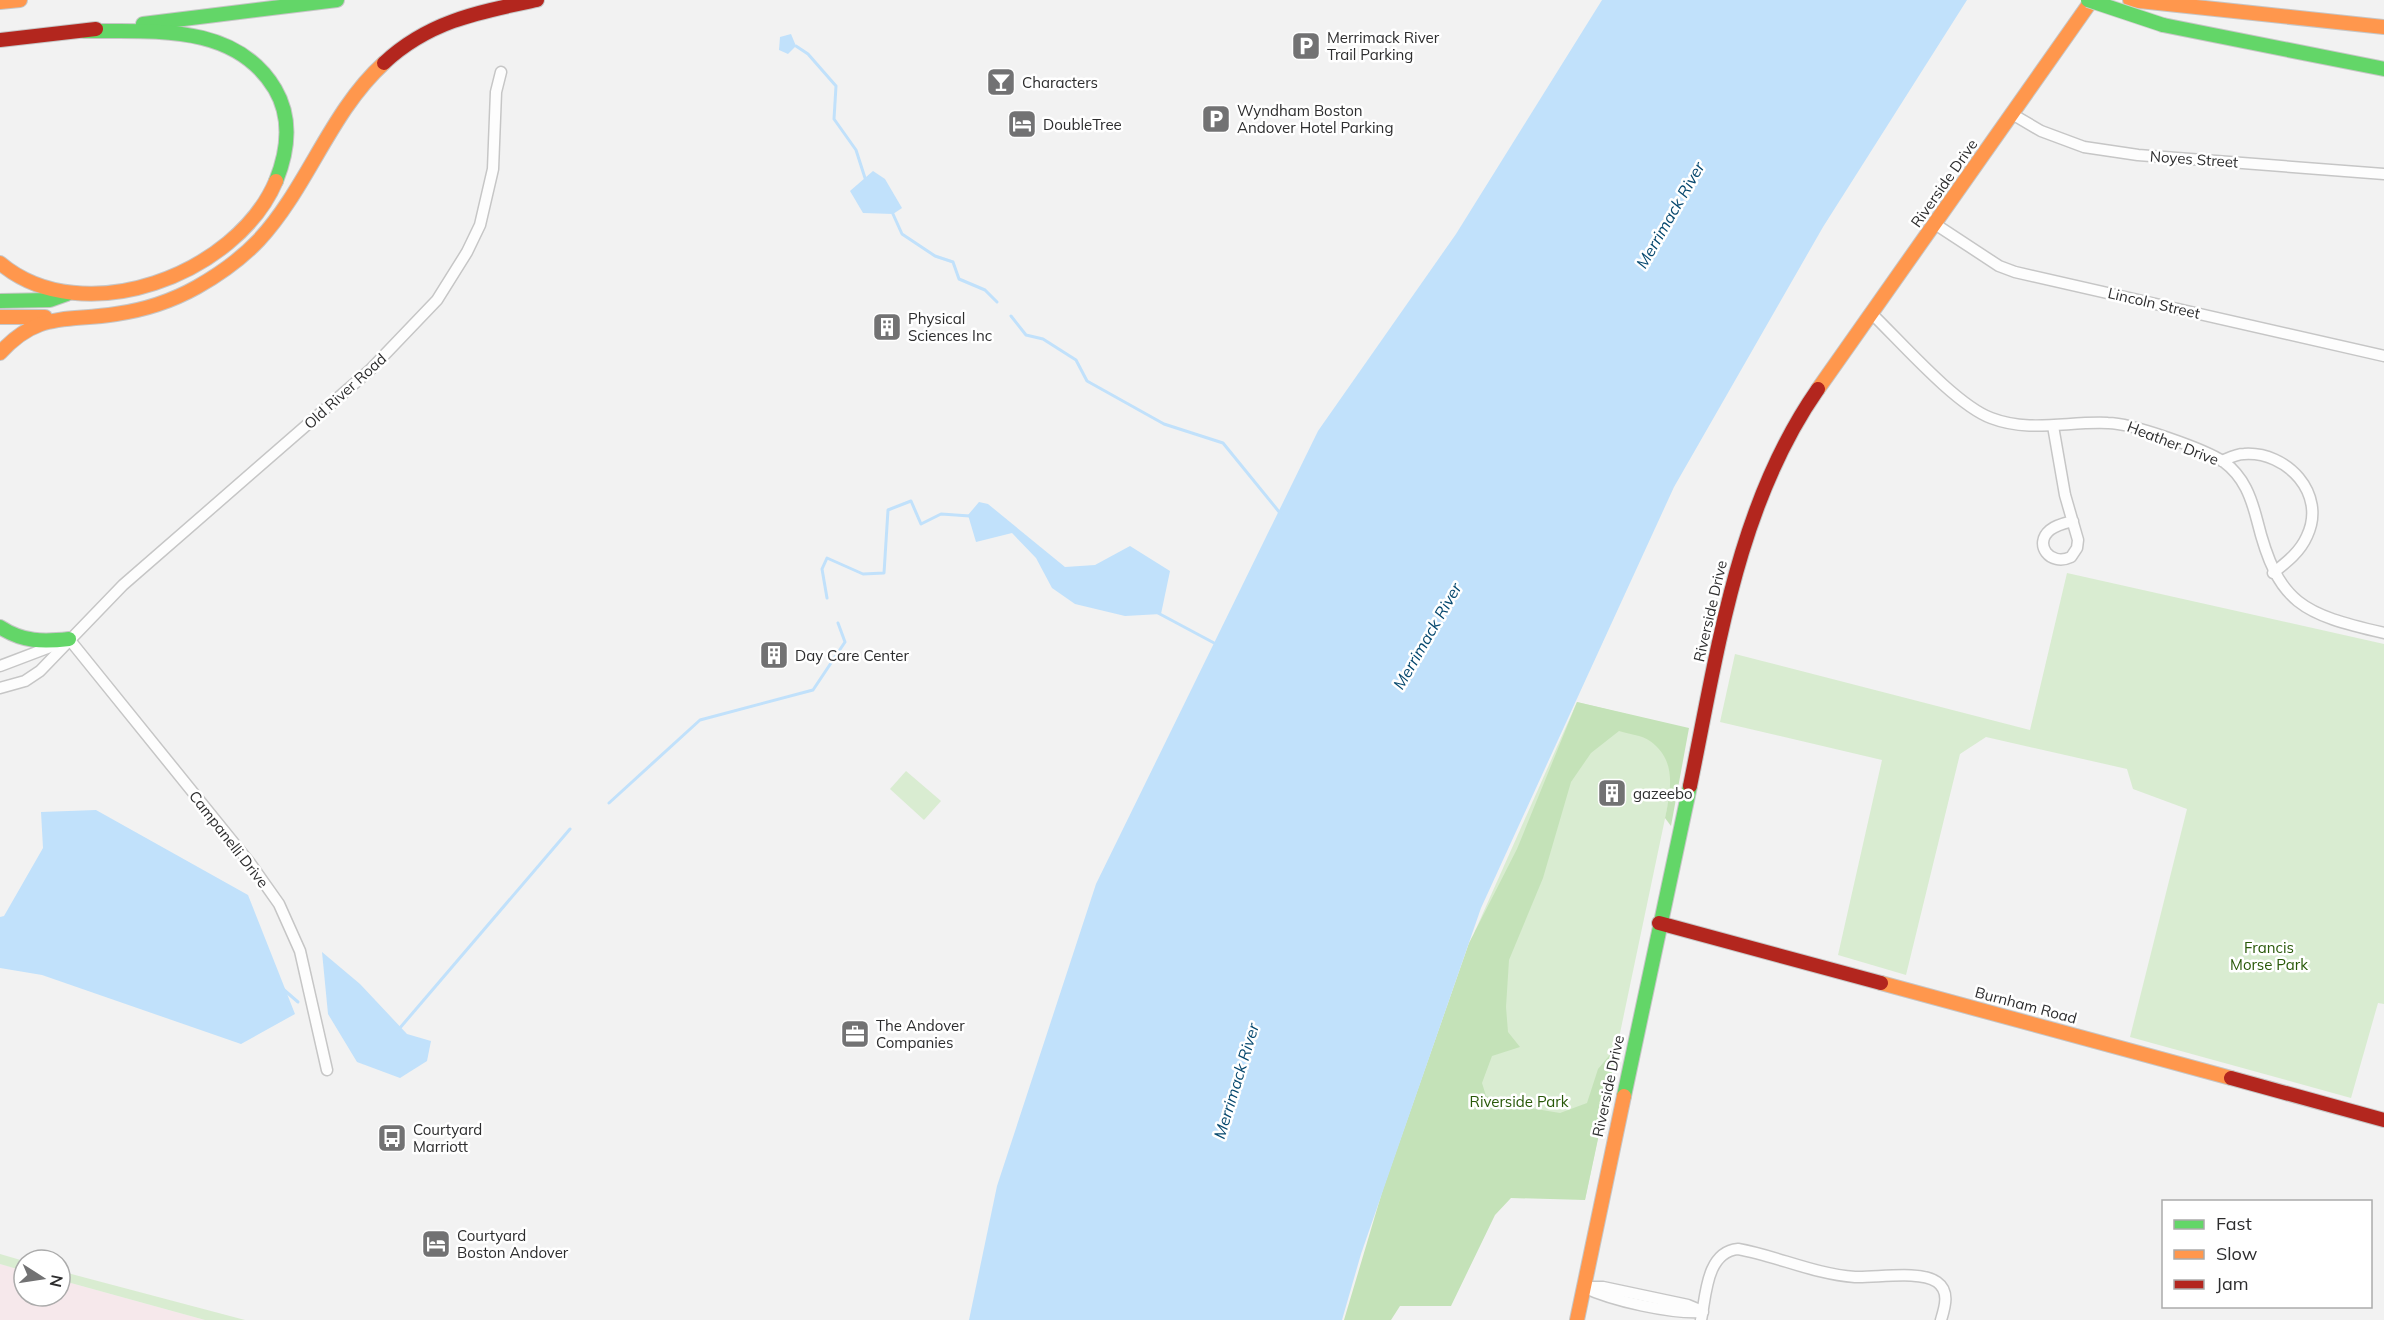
<svg xmlns="http://www.w3.org/2000/svg" width="2384" height="1320" viewBox="0 0 2384 1320" font-family="Mulish,sans-serif">
	<style>
		.education { fill: #f6e8eb }
		.green { fill: #d9ecd1 }
		.forest { fill: #c4e2b8 }
		.water { fill: #c1e1fb }
		.lines { fill: none; stroke-linecap: round; stroke-linejoin: round }
		.stream { stroke: #c1e1fb; stroke-width: 3 }
		.street-casing { stroke: #c6c6c6; stroke-width: 13 }
		.fast-casing { stroke: #c6c6c6; stroke-width: 16 }
		.slow-casing { stroke: #c6c6c6; stroke-width: 16 }
		.jam-casing { stroke: #c6c6c6; stroke-width: 16 }
		.street { stroke: #fdfdfd; stroke-width: 10 }
		.fast { stroke: #63d668; stroke-width: 14 }
		.slow { stroke: #ff974d; stroke-width: 14 }
		.jam { stroke: #b3261e; stroke-width: 14 }
		.fast-bridge-casing { stroke: #d0d0d0; stroke-width: 16; stroke-linecap: butt }
		.fast-bridge { stroke: #63d668; stroke-width: 14 }
		.labels { text-anchor: middle; dominant-baseline: central; stroke-width: 5; stroke-linejoin: round; paint-order: stroke }
		.poi-label { font-size: 15px; fill: #2d2d2e; stroke: #fff; text-anchor: start }
		.street-label { font-size: 15px; fill: #2d2d2e; stroke: #fff }
		.park-label { font-size: 15px; fill: #285808; stroke: #fff }
		.water-label { font-size: 16px; font-style: italic; fill: #06486e; stroke: #fff }
	</style>
	<rect width="100%" height="100%" fill="#f2f2f2"/>
	<path class="education" d="M0,1264L24,1271V1296H60V1280L205,1320H0Z"/>
	<g class="green">
		<path d="M2067,573L2384,644V1004L2378,1003L2351,1098L2130,1037L2187,809L2133,789L2127,769L1986,737L1960,754L1906,975L1838,955L1882,760L1720,722L1735,654L2030,730Z"/>
		<path d="M1577,702L1684,728L1585,1200L1413,1175L1475,931Z"/>
		<path d="M906,771L941,801L924,820L890,789Z"/>
		<path d="M0,1254L24,1261V1271L0,1264Z"/>
		<path d="M60,1271L245,1320H205L60,1280Z"/>
	</g>
	<path class="forest" d="M1577,702L1689,728L1671,826L1665,818C1671,790 1677,760 1650,741C1642,735 1628,734 1619,731L1591,753L1571,782L1543,878L1509,960L1506,1007L1508,1032L1520,1047L1492,1056L1482,1083L1486,1096L1518,1106L1560,1113L1587,1103L1598,1069L1618,1045L1585,1200L1511,1198L1495,1215L1451,1306H1400L1391,1320H1344L1383,1189L1469,943L1517,849Z"/>
	<g class="water">
		<path d="M1602,0H1967L1823,227L1674,487L1481,908L1361,1254L1342,1320H969L997,1186L1096,884L1318,431L1456,234Z"/>
		<path d="M791,34L796,46L788,54L779,50L780,37Z"/>
		<path d="M873,171L885,179L902,208L893,214L863,213L850,191Z"/>
		<path d="M979,502L988,504L1065,567L1095,565L1130,546L1170,571L1161,614L1125,616L1075,604L1052,588L1036,558L1012,533L976,542L968,515Z"/>
		<path d="M96,810L248,895L295,1014L241,1044L42,975L0,968V917L4,916L43,848L41,812Z"/>
		<path d="M322,952L360,984L407,1034L431,1041L427,1061L400,1078L357,1062L328,1014Z"/>
	</g>
	<g class="lines">
		<g class="stream">
			<path d="M796,46L808,54L836,86L834,119L856,150L865,178"/>
			<path d="M893,214L902,234L935,256L953,262L959,279L985,290L997,302"/>
			<path d="M1011,316L1026,335L1043,339L1076,360L1087,381L1164,424L1223,443L1280,513"/>
			<path d="M827,598L822,569L827,558L863,574L884,573L888,510L911,501L921,524L941,514L970,516"/>
			<path d="M1158,613L1216,644"/>
			<path d="M609,803L700,720L813,690L845,642L838,623"/>
			<path d="M283,989L298,1002"/>
			<path d="M399,1029L570,829"/>
		</g>
		<g class="street-casing">
			<g id="street">
				<path d="M2012,114L2041,131L2084,147L2138,155L2384,174"/>
				<path d="M1935,224L1999,266L2015,272L2384,356"/>
				<path d="M1872,314C1901,342 1956,405 1991,418C2030,433 2068,421 2108,423C2131,423 2205,449 2224,462C2244,477 2251,497 2257,520C2278,605 2303,614 2384,633"/>
				<path d="M2053,426L2065,495L2078,540L2077,548L2071,557C2050,567 2033,544 2050,530C2056,525 2065,523 2073,521"/>
				<path d="M2222,461C2229,458 2236,454 2244,454C2287,451 2327,494 2307,536C2300,552 2287,562 2273,573"/>
				<path d="M69,639L250,863L279,904L300,951L327,1070"/>
				<path d="M0,666L58,644"/>
				<path d="M0,688L25,681L40,671L123,585L370,370L437,300L467,252L480,225L493,169L496,92L501,72"/>
				<path d="M1583,1287C1613,1301 1671,1314 1703,1312"/>
				<path d="M1587,1287H1603L1688,1305L1700,1310"/>
				<path d="M1701,1320C1706,1296 1706,1252 1738,1249C1777,1256 1814,1274 1855,1277C1876,1278 1920,1270 1937,1282C1950,1291 1945,1307 1941,1320"/>
			</g>
		</g>
		<g class="fast-casing">
			<g id="fast">
				<path d="M143,24L337,0"/>
				<path d="M2163,25L2384,69"/>
				<path d="M84,31C151,32 235,22 275,89C292,118 288,151 276,181"/>
				<path d="M0,301L50,300L67,294"/>
				<path d="M0,627C23,642 43,642 69,639"/>
				<path d="M1624,1096L1690,786"/>
			</g>
		</g>
		<g class="slow-casing">
			<g id="slow">
				<path d="M2130,0L2384,27"/>
				<path d="M0,2L20,0"/>
				<path d="M0,263C83,333 237,274 276,181"/>
				<path d="M0,317H45"/>
				<path d="M0,353C38,311 66,322 116,314C144,310 172,301 197,287C220,274 241,259 259,240C308,187 330,112 384,63"/>
				<path d="M1818,389L2092,0"/>
				<path d="M1881,983L2231,1078"/>
				<path d="M1577,1320L1624,1096"/>
			</g>
		</g>
		<g class="jam-casing">
			<g id="jam">
				<path d="M0,40L96,29"/>
				<path d="M384,63C429,21 479,12 537,0"/>
				<path d="M1690,786C1718,650 1737,505 1818,389"/>
				<path d="M1659,923L1881,983"/>
				<path d="M2231,1078L2384,1120"/>
			</g>
		</g>
		<use href="#street" class="street"/>
		<use href="#fast" class="fast"/>
		<use href="#slow" class="slow"/>
		<use href="#jam" class="jam"/>
		<g class="fast-bridge-casing">
			<path id="fast-bridge" d="M2088,0L2163,25"/>
		</g>
		<use href="#fast-bridge" class="fast-bridge"/>
	</g>
	<defs>
		<g id="parking-square" transform="scale(1.5)"><rect x="-9" y="-9" width="18" height="18" rx="4" fill="#727273" stroke="#fff"/><path d="M-3.5-5.5H1a3.5 3.5 0 0 1 0 7H-1V5.5H-3.5ZM-1-3.4V-.6H.8a1.4 1.4 0 0 0 0-2.8Z" fill="#fff"/></g>
		<g id="bar-square" transform="scale(1.5)"><rect x="-9" y="-9" width="18" height="18" rx="4" fill="#727273" stroke="#fff"/><path d="M-6-5H6L.8 .8V4.5H3.5V6h-7V4.5H-.8V.8Z" fill="#fff"/></g>
		<g id="hotel-square" transform="scale(1.5)"><rect x="-9" y="-9" width="18" height="18" rx="4" fill="#727273" stroke="#fff"/><path d="M-6-4.5h1.5V1H6V5H4.5V3h-9V5H-6ZM-4 0a1.8 1.8 0 1 1 3.6 0ZM.5 0V-2.5h3Q6-2.5 6 0Z" fill="#fff"/></g>
		<g id="building-square" transform="scale(1.5)"><rect x="-9" y="-9" width="18" height="18" rx="4" fill="#727273" stroke="#fff"/><path d="M-4-6H4V6H1V3H-1V6H-4ZM-2.5-4.3h1.7v1.8h-1.7ZM.8-4.3h1.7v1.8H.8ZM-2.5-1h1.7V.8h-1.7ZM.8-1h1.7V.8H.8Z" fill="#fff"/></g>
		<g id="office-square" transform="scale(1.5)"><rect x="-9" y="-9" width="18" height="18" rx="4" fill="#727273" stroke="#fff"/><path d="M-6-3h4V-5.5h4V-3h4V5H-6ZM-1-4.5V-3h2v-1.5ZM-6 0V1H6V0Z" fill="#fff"/></g>
		<g id="bus-square" transform="scale(1.5)"><rect x="-9" y="-9" width="18" height="18" rx="4" fill="#727273" stroke="#fff"/><path d="M-5-6H5V4H4V6H2V4H-2V6H-4V4H-5ZM-3.5-4V0h7V-4ZM-3.5 1.2v1.5H-2V1.2ZM2 1.2v1.5H3.5V1.2Z" fill="#fff"/></g>
	</defs>
	<g fill-rule="evenodd">
		<use href="#parking-square" x="1306" y="46"/>
		<use href="#bar-square" x="1001" y="82"/>
		<use href="#parking-square" x="1216" y="119"/>
		<use href="#hotel-square" x="1022" y="124"/>
		<use href="#building-square" x="887" y="327"/>
		<use href="#building-square" x="774" y="655"/>
		<use href="#building-square" x="1612" y="793"/>
		<use href="#office-square" x="855" y="1034"/>
		<use href="#bus-square" x="392" y="1138"/>
		<use href="#hotel-square" x="436" y="1244"/>
	</g>
	<g class="labels">
		<g class="poi-label">
			<text x="1327" y="37">Merrimack River<tspan x="1327" dy="17">Trail Parking</tspan></text>
			<text x="1022" y="82">Characters</text>
			<text x="1237" y="110">Wyndham Boston<tspan x="1237" dy="17">Andover Hotel Parking</tspan></text>
			<text x="1043" y="124">DoubleTree</text>
			<text x="908" y="318">Physical<tspan x="908" dy="17">Sciences Inc</tspan></text>
			<text x="795" y="655">Day Care Center</text>
			<text x="1633" y="793">gazeebo</text>
			<text x="876" y="1025">The Andover<tspan x="876" dy="17">Companies</tspan></text>
			<text x="413" y="1129">Courtyard<tspan x="413" dy="17">Marriott</tspan></text>
			<text x="457" y="1235">Courtyard<tspan x="457" dy="17">Boston Andover</tspan></text>
		</g>
		<g class="street-label">
			<text transform="translate(2194 159) rotate(4)">Noyes Street</text>
			<text transform="translate(1944 183) rotate(-55)">Riverside Drive</text>
			<text transform="translate(2154 303) rotate(13)">Lincoln Street</text>
			<text transform="translate(345 391) rotate(-42)">Old River Road</text>
			<text transform="translate(2173 443) rotate(21)">Heather Drive</text>
			<text transform="translate(1710 611) rotate(-77)">Riverside Drive</text>
			<text transform="translate(229 839) rotate(52)">Campanelli Drive</text>
			<text transform="translate(2026 1005) rotate(15)">Burnham Road</text>
			<text transform="translate(1608 1086) rotate(-78)">Riverside Drive</text>
		</g>
		<g class="park-label">
			<text x="2269" y="947">Francis<tspan x="2269" dy="17">Morse Park</tspan></text>
			<text x="1519" y="1101">Riverside Park</text>
		</g>
		<g class="water-label">
			<text transform="translate(1670 215) rotate(-60)">Merrimack River</text>
			<text transform="translate(1427 636) rotate(-60)">Merrimack River</text>
			<text transform="translate(1236 1081) rotate(-73)">Merrimack River</text>
		</g>
	</g>
	<rect x="2162" y="1200" width="210" height="108" fill="#ffffff" stroke="#ababab" stroke-width="1.5"/>
	<rect x="2174" y="1220" width="30" height="9" fill="#63d668" stroke="#ababab" stroke-width="1.5"/>
	<text x="2216" y="1230" font-size="18" fill="#2d2d2e">Fast</text>
	<rect x="2174" y="1250" width="30" height="9" fill="#ff974d" stroke="#ababab" stroke-width="1.5"/>
	<text x="2216" y="1260" font-size="18" fill="#2d2d2e">Slow</text>
	<rect x="2174" y="1280" width="30" height="9" fill="#b3261e" stroke="#ababab" stroke-width="1.5"/>
	<text x="2216" y="1290" font-size="18" fill="#2d2d2e">Jam</text>
	<g transform="translate(42 1278) rotate(102)"><circle r="28" fill="#ffffff" stroke="#ababab" stroke-width="1.5"/>
	<path d="M0-4.5L10 22L0 15L-10 22Z" fill="#727273"/>
	<text y="-9" font-size="16" font-weight="bold" text-anchor="middle" fill="#2d2d2e">N</text>
	</g>
</svg>
